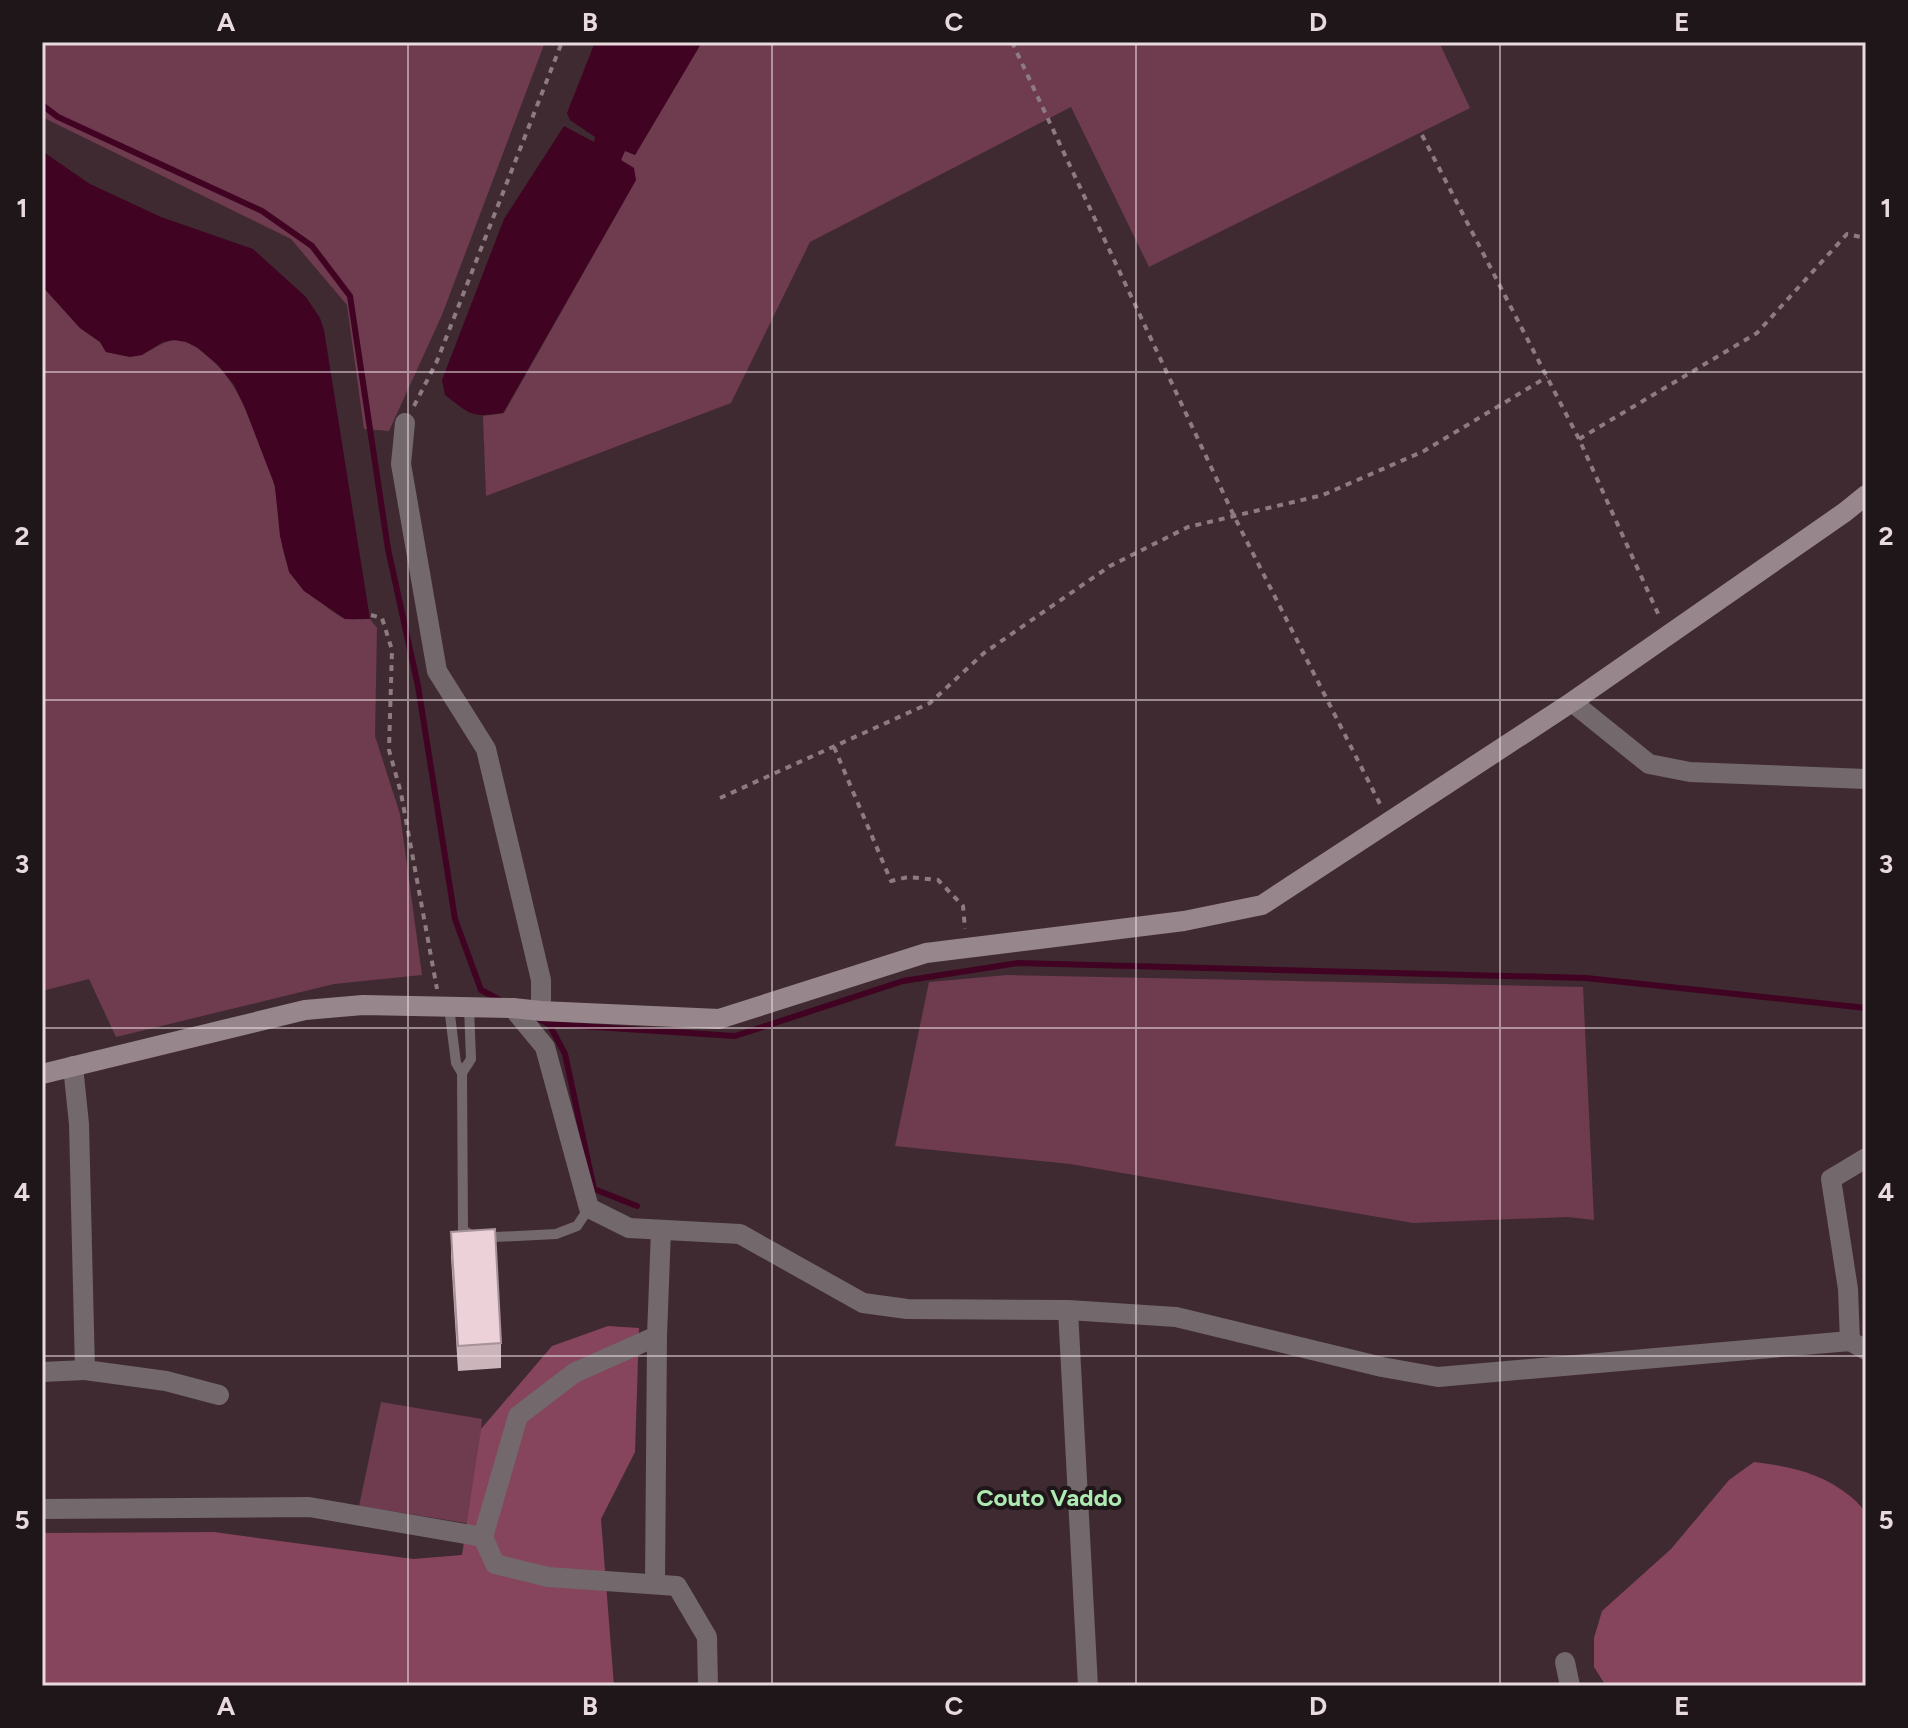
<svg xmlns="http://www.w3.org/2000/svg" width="1908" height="1728" viewBox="0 0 1908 1728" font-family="Figtree,sans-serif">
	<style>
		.green { fill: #6f3b4f }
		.forest { fill: #86445d }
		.water { fill: #410322 }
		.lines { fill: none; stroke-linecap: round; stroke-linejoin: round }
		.stream { stroke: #410322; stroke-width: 6 }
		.path { stroke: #8d7b80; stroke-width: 4; stroke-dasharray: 6 6; stroke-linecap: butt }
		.lane { stroke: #73686b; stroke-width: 10 }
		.street { stroke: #73686b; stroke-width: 20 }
		.secondary { stroke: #97868b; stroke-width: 20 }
		.wall { fill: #ccb4bb }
		.building { fill: #edd1d9; stroke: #a69298; stroke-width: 2 }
		.grid { fill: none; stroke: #e8dade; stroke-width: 2; stroke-opacity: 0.55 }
		.labels { text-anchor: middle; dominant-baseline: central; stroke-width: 8; stroke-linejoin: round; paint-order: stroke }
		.neighbourhood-label { font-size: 24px; font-weight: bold; fill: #adebb2; stroke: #1f1619 }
		.neatline { fill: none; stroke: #e8dade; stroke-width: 3 }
		.grid-label { font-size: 26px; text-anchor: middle; font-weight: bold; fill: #e8dade }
	</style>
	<rect width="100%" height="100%" fill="#3f2a31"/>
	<g class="green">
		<path d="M42,42H545L442,315L389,431L364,429L347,305L291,239L42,117Z"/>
		<path d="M702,42H1439L1470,108L1149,267L1071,107L810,242L731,403L486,496L483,416L504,413L636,180L621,160L625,150L635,155Z"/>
		<path d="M42,286L80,328L100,342L106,352C118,354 131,359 142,354C158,348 168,335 187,342C195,345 201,351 207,356C237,380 248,415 261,449C266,462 273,476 275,489C283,536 275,573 320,602C327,607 337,616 346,619C352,620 363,619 370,619L377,628L375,736L400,814L422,975L334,984L116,1037L89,979L42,991Z"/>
		<path d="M1007,975L1583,987L1594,1220L1567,1217L1413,1223L1070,1164L895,1146L929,982Z"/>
		<path d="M381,1402L482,1419L472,1524L359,1506Z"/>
	</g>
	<g class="forest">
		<path d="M608,1326L639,1328L635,1452L601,1519L614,1686H42V1533L214,1532L413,1559L462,1555L481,1429L552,1346Z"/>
		<path d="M1754,1462C1789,1466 1822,1473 1850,1496C1857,1502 1862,1506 1866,1515V1686H1606L1594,1667V1638L1602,1611L1671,1549L1729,1480Z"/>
	</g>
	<g class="water">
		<path d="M595,42H702L635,155L625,151L621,160L634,168L636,180L503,413C471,418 470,414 445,395L442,380L504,219L564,126L594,142L595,137L570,120L567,113Z"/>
		<path d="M42,151L90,184L161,217L253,249L306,297L320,318L324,330L370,619H345L304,591L289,572L280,536L275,486L245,408L234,385L218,365L198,348L186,342L174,340L163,342L142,355L130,357L106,352L100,342L80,328L42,286Z"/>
	</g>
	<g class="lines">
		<g class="stream">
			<path d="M42,105L58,117L262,211L312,246L350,296L388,549L418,686L455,919L481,990L500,1000"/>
			<path d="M535,1017L549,1024L735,1036L903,981L1018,963L1586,978L1866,1008"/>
			<path d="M549,1024L565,1054L594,1189L637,1206"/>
		</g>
		<g class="path">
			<path d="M1012,42L1234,516L1381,806"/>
			<path d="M1422,135L1579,439L1660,618"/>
			<path d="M414,406L437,361L562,42"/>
			<path d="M1579,439L1757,333L1847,234L1866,238"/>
			<path d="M371,615L382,618L392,650L389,750L401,793L437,989"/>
			<path d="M834,747L891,881L908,877L938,880L963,906L965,929"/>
			<path d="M720,798L930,703L984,653L1110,566L1188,527L1323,495L1424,451L1547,377"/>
		</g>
		<g class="lane">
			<path d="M449,1007L456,1063L462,1073L463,1230L476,1238L556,1234L577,1226L589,1208"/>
			<path d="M462,1073L471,1059L469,1007"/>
		</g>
		<g class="street">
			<path d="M405,423L401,464L437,671L486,749L541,980V1011"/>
			<path d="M1572,702L1649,764L1690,772L1866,779"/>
			<path d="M513,1008L545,1047L589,1208L629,1228L740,1234L863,1303L907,1309L1068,1310L1176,1317L1382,1367L1438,1377L1850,1341L1866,1350"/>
			<path d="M661,1230L657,1336L574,1373L518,1416L483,1537L495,1564L548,1577L677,1586L707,1637L708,1686"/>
			<path d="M1068,1310L1088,1686"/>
			<path d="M1850,1341L1848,1289L1831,1179L1866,1158"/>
			<path d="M85,1370L166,1381L219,1395"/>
			<path d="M42,1372L85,1370L79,1124L73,1066"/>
			<path d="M42,1509L309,1507L483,1537"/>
			<path d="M655,1584L657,1336"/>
			<path d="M1565,1662L1570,1686"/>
		</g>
		<path class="secondary" d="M42,1074L305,1010L363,1005L513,1008L541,1011L719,1019L926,953L1184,921L1262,905L1572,702L1845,512L1866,495"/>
	</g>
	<path class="wall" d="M451,1232L501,1343V1368L458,1371L451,1257Z"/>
	<path class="building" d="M495,1229L501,1343L458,1346L451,1232Z"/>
	<path class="grid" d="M408,42V1686M772,42V1686M1136,42V1686M1500,42V1686M42,372H1866M42,700H1866M42,1028H1866M42,1356H1866"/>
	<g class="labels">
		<g class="neighbourhood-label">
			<text x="1049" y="1497">Couto Vaddo</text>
		</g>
	</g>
	<rect width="1908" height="1728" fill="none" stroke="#1f1619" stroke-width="88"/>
	<rect x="44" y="44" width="1820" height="1640" class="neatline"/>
	<g class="grid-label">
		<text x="226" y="31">A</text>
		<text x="590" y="31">B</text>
		<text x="954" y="31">C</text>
		<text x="1318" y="31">D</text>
		<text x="1682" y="31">E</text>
		<text x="22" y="217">1</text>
		<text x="1886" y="217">1</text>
		<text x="22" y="545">2</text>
		<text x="1886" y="545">2</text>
		<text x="22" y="873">3</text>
		<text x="1886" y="873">3</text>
		<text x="22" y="1201">4</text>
		<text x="1886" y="1201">4</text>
		<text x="22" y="1529">5</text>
		<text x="1886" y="1529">5</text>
		<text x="226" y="1715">A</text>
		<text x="590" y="1715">B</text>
		<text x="954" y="1715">C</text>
		<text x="1318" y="1715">D</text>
		<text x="1682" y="1715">E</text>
	</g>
</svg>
